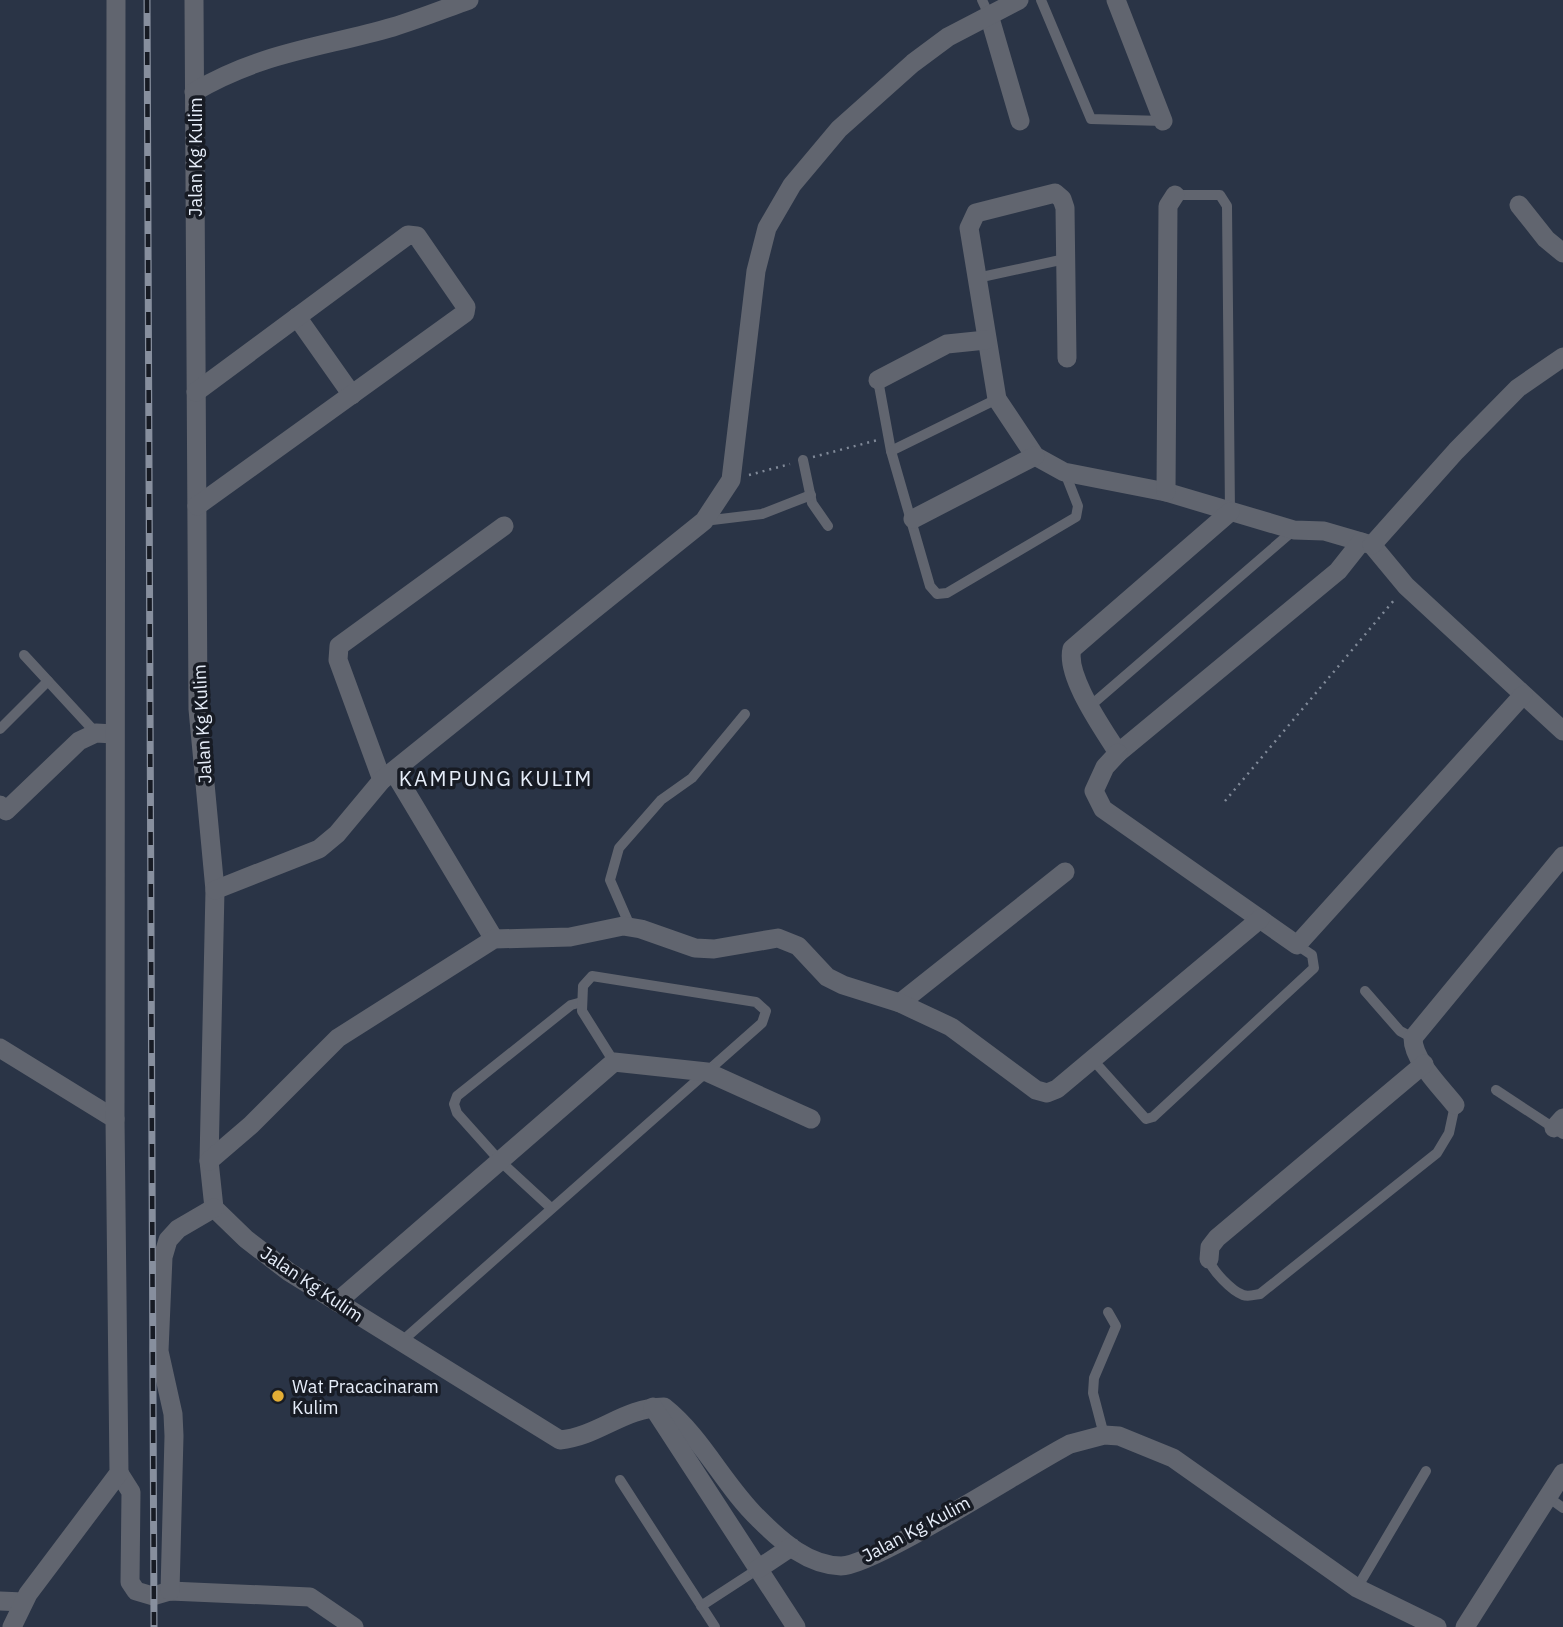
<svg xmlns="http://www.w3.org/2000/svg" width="1563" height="1627" viewBox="0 0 1563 1627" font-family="'IBM Plex Sans',sans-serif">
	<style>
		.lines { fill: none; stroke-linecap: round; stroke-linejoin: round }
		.path { stroke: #818a99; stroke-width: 2.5; stroke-dasharray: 2 5; stroke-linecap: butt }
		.lane { stroke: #61656f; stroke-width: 10 }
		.street { stroke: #61656f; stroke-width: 19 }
		.rail-casing { stroke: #878f9e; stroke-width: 7 }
		.rail { stroke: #171b24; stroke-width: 4.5; stroke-dasharray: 13; stroke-linecap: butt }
		.poi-dot { fill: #e4ae35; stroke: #171b24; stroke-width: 2.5 }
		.labels { text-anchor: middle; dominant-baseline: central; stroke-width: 7; stroke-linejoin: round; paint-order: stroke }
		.street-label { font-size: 18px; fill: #e6edf9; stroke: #171b24 }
		.poi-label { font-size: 18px; fill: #e6edf9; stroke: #171b24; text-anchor: start }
		.quarter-label { font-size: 21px; letter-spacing: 2px; fill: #e6edf9; stroke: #171b24 }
	</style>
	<rect width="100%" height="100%" fill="#2a3446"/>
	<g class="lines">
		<g class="path">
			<path d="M813,457L878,440"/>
			<path d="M749,475L790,464"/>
			<path d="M1225,801L1395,599"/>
		</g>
		<g class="lane">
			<path d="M982,0L989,15"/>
			<path d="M1041,0L1091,119L1163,121"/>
			<path d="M1175,195H1220L1227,206L1230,512"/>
			<path d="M977,278L1065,259"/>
			<path d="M878,380L891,451L930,586L937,594L947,593L1076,517L1078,506L1065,473"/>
			<path d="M891,451L997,399"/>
			<path d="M803,460L812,503L828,526"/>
			<path d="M704,521L762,514L811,495"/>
			<path d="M24,655L96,733"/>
			<path d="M1089,707L1294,530"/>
			<path d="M0,729L48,681"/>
			<path d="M630,926L610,880L619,848L661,800L692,778L745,714"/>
			<path d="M1365,991L1400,1031L1413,1038"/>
			<path d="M1093,1060L1146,1119L1153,1117L1314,968L1312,955L1297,945"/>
			<path d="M1496,1090L1563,1134"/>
			<path d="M551,1208L500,1161L457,1113L454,1104L457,1096L571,1005L582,1002"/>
			<path d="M1209,1259C1211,1270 1232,1291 1243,1295C1248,1297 1254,1295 1260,1294L1437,1153L1449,1133L1455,1105"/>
			<path d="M401,1342L762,1023L766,1011L756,1002L592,976L583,986L582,1011L614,1062"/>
			<path d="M1104,1435L1093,1393L1094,1378L1116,1326L1108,1312"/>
			<path d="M620,1480L715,1627"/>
			<path d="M1548,1497L1563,1508"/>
			<path d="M1357,1588L1426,1471"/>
			<path d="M701,1606L758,1569"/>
		</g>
		<g class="street">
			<path d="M194,0L198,709L215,890L209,1161L214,1208L246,1239L289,1272L560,1440C599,1436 623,1408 664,1407C703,1438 724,1486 760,1520C782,1542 808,1565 841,1566C874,1566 1029,1465 1070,1444L1104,1435L1119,1436L1173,1458L1357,1588L1437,1627"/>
			<path d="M1116,0L1163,121"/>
			<path d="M989,15L1020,121"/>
			<path d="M194,92C262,52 320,48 393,27C419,19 444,9 469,0"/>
			<path d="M1519,205L1546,239L1563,253"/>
			<path d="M297,317L352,395"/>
			<path d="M1067,358L1065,208L1062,199L1055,193L976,213L969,228L997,399L1035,456L1064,472L1166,492L1294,530L1324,531L1372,545L1406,586L1563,731"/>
			<path d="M878,380L947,344L986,340"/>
			<path d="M196,392L408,235L417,236L466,307L465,313L197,506"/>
			<path d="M1166,492L1168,206L1175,195"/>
			<path d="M1230,512L1072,649C1065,676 1104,730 1118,753L1338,571L1361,542"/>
			<path d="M913,519L1035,456"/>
			<path d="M1372,545L1456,451L1518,388L1563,357"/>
			<path d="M1118,753L1105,767L1094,791L1103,809L1297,945L1523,695"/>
			<path d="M394,772L494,939"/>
			<path d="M382,780L338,660L339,646L504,526"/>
			<path d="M0,805L6,811L79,741L96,733L114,734"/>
			<path d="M215,890L319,849L337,834L382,780L704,521L731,480L756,271L767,228L792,185L839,129L913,63L948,37L1019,0"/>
			<path d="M900,1003L1065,872"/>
			<path d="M0,1048L115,1119"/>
			<path d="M1455,1105C1442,1088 1413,1061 1413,1038L1563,856"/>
			<path d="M1554,1128L1563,1118"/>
			<path d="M209,1161L251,1125L338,1038L494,939L570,937L623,926L641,929L695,948L714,949L778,938L798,946L827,977L843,985L900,1003L951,1027L1036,1090L1047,1093L1057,1089L1260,919"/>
			<path d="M1209,1259L1210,1247L1217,1238L1424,1064"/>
			<path d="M337,1302L614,1062L707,1072L811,1119"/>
			<path d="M653,1407L796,1627"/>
			<path d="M119,1473L131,1492L130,1582L136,1591L153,1596L170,1591L310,1597L354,1627"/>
			<path d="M758,1569L791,1547"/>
			<path d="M170,1591L174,1436L173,1414L159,1351L163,1257L168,1240L178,1229L214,1208"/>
			<path d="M0,1601L23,1602"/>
			<path d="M12,1627L28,1594L119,1473L115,1119L116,0"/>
			<path d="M1465,1627L1563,1473"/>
		</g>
		<g class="rail-casing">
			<path id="rail" d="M147,0L154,1627"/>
		</g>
		<use href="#rail" class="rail"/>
	</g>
	<circle class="poi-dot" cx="278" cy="1396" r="7"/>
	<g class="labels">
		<g class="street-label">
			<text transform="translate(195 157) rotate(-90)">Jalan Kg Kulim</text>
			<text transform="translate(202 724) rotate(-93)">Jalan Kg Kulim</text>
			<text transform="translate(312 1284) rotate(34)">Jalan Kg Kulim</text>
			<text transform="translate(916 1529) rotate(-28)">Jalan Kg Kulim</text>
		</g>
		<g class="poi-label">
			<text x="292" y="1386">Wat Pracacinaram<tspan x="292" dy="21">Kulim</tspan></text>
		</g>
		<g class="quarter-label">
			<text x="496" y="778">KAMPUNG KULIM</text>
		</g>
	</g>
</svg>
